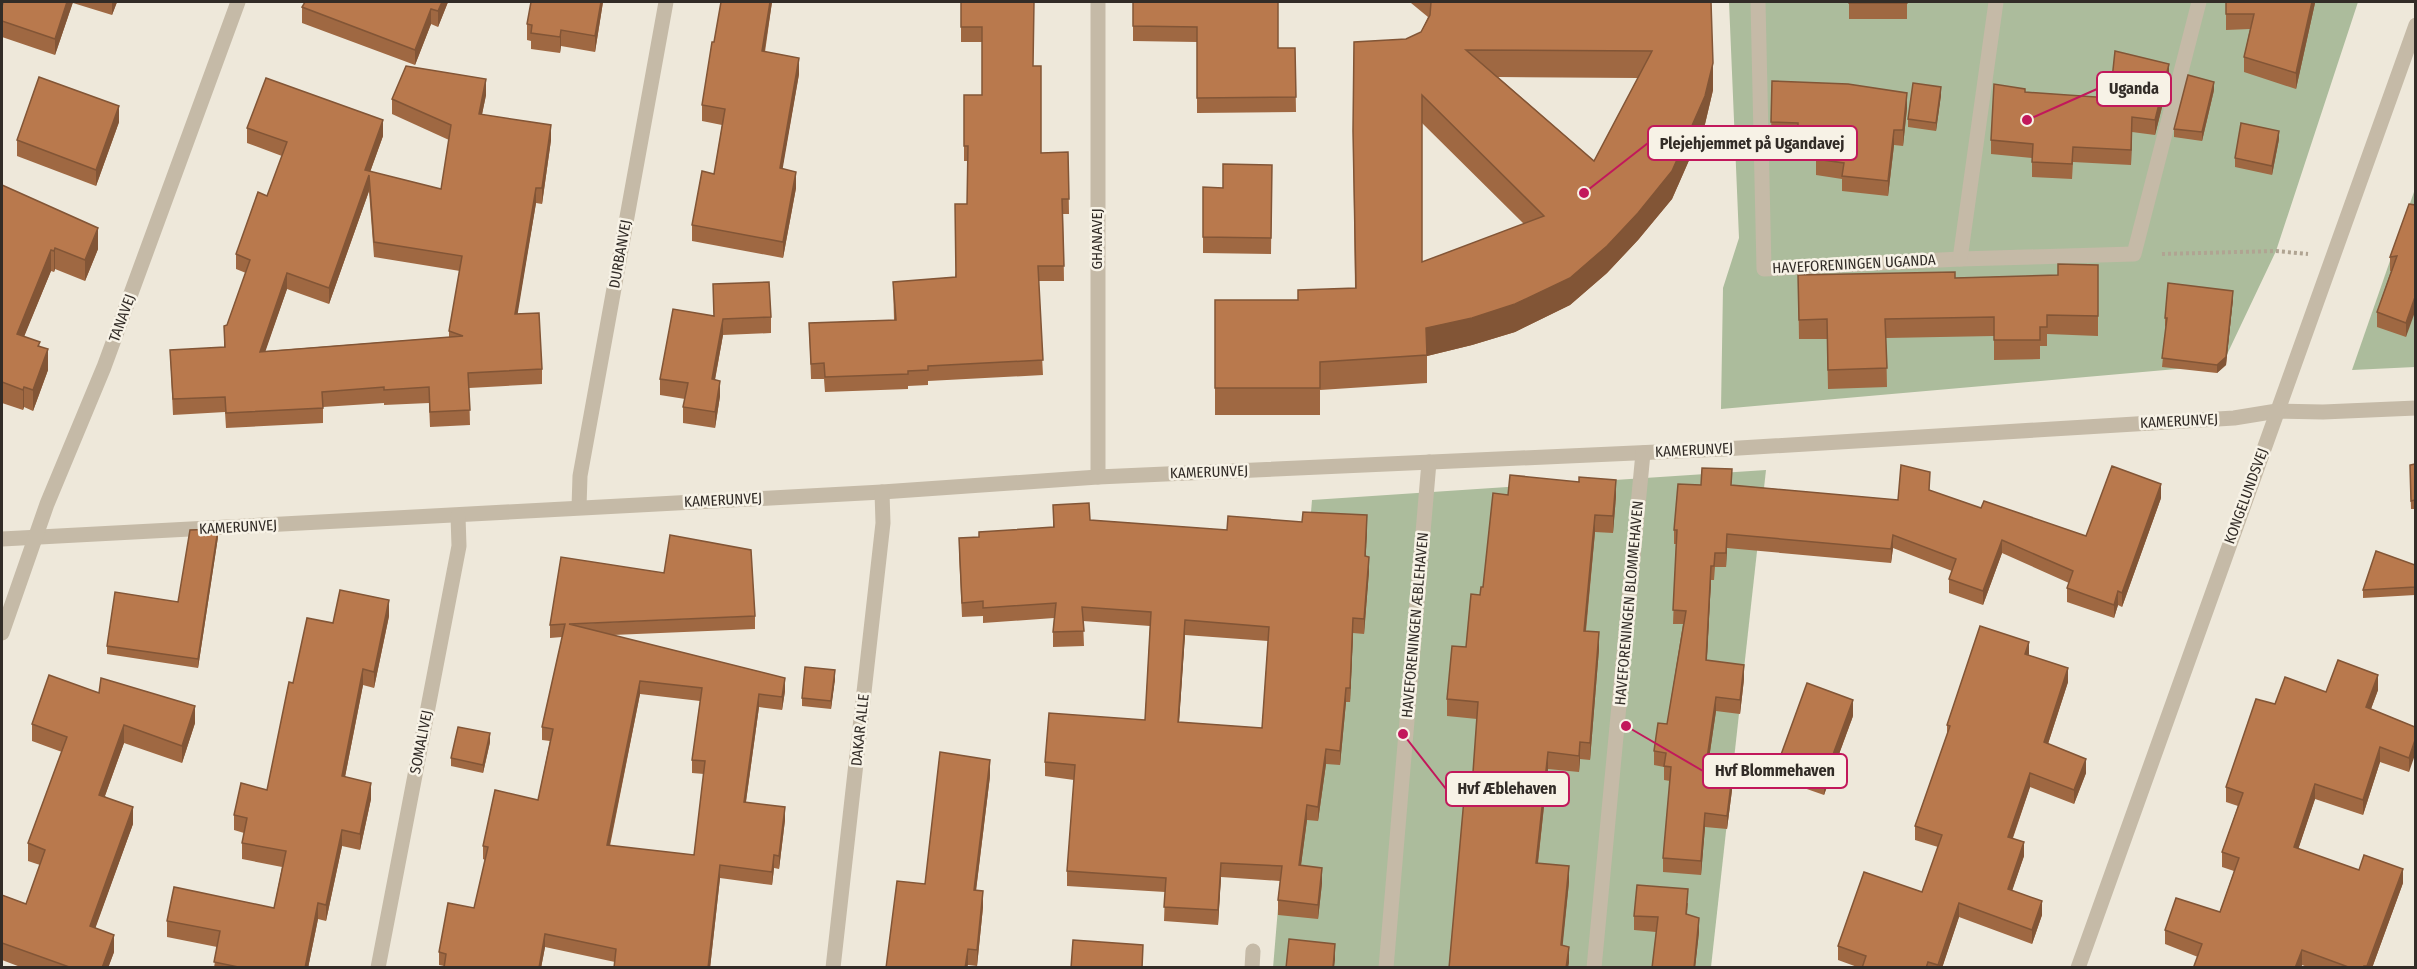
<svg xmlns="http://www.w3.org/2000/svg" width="2417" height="969" viewBox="0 0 2417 969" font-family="'Fira Sans Condensed',sans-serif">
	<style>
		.green { fill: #acbc9c }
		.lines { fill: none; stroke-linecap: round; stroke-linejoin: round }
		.path { stroke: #b0a492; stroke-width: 4; stroke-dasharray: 3 3; stroke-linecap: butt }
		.minor { stroke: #c5baa7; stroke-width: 15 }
		.wall { fill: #9f6842; fill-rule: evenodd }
		.shaded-wall { fill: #825536 }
		.building { fill: #b9794d; stroke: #825536; stroke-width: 1.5; fill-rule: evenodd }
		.labels { text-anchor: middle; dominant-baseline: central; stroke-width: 5; stroke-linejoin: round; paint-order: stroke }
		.street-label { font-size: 15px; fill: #322c27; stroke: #f7f2e6 }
		.leader { fill: none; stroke: #c2185b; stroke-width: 2 }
		.callout-dot { fill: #c2185b; stroke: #f7f2e6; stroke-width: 2 }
		.callout { fill: #f7f2e6; stroke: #c2185b; stroke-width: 2 }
		.callout-label { font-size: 16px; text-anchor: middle; font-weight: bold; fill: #322c27 }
	</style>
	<rect width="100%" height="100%" fill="#eee8da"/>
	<g class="green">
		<path d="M1729,2H2358L2276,251L2222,365L1721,409L1723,288L1739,238Z"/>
		<path d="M2415,189V367L2352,370Z"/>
		<path d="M1766,470L1711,967L1273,968L1312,500Z"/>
	</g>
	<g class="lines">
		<path class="path" d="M2162,254L2276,251L2308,254"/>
		<g class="minor">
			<path d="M1758,2L1764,269L1960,259L2134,254L2199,2"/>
			<path d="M1960,259L1996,2"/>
			<path d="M1098,477V2"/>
			<path d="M579,507L580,476L666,2"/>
			<path d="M2,539L882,492L1098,477L1723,449L2234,418L2277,411L2323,412L2416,408"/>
			<path d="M2,633L47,504L104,367L238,2"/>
			<path d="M378,968L459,546L458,516"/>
			<path d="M833,968L883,523L882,492"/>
			<path d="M1252,968L1253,951"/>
			<path d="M1386,968L1429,462"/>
			<path d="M1594,968L1643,453"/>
			<path d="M2078,968C2190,653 2306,340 2416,25"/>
		</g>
	</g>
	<g class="wall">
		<path d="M73,2L55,55L2,37V7Z"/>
		<path d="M73,2H117L112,15L73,3Z"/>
		<path d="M448,2L438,27L431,24L415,65L302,23V7Z"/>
		<path d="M603,2L595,52L561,46L560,53L531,49V41L527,40V24Z"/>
		<path d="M721,2H772L765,52L799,74L782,169L796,188L783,258L692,241V225L714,174L722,125L702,121V105L714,42Z"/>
		<path d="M961,2L1033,66L1041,153L1068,152L1069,214H1063L1064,281H1038L1043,375L928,381V385L908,386V389L825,392L824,379H811L809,323L894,320L893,282L955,277L967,204V161H964V95H982V42H961Z"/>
		<path d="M1133,2L1278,48H1295L1296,112L1197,113V42L1133,41Z"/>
		<path d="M1349,2H1711L1713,90L1705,124L1672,199L1638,240L1607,273L1570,305L1515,332L1472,345L1427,356V383L1320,390V415H1215V300H1298L1355,288L1353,131L1406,39L1421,32L1428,17L1411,3H1349ZM1498,77L1638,78L1594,161ZM1422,123L1524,224L1422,262Z"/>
		<rect x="1849" y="2" width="58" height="17"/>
		<path d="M2209,2H2320V3H2315L2296,89L2244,72V57L2250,29L2226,30V3Z"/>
		<path d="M2169,79L2155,135L2132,132L2131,165L2073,162L2072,179L2032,177V158L1991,154V140L2025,92L2110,98Z"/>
		<path d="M1772,81L1907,108L1903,146L1894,145L1888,196L1842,191V179L1816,175V159L1819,145L1798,144V139L1771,137Z"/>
		<path d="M2214,90L2202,141L2174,137V129Z"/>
		<path d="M486,95L482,114L551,140L542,204L536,203L517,314L542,369V384L469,388L470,425L430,427L429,403L384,405V403L323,407V423L226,428L225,412L173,415L170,350L224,347V326L227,325L246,273L236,269V254L267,196L282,156L247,143V128L383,136L370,172L441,189L449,140L392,114V99ZM369,191L374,257L460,271L449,331V337L265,351L287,289L329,304Z"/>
		<path d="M1941,95L1936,131L1908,127V119Z"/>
		<path d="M119,122L96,186L17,156V140Z"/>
		<path d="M2279,139L2272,175L2235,167V158Z"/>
		<path d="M1272,165L1271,254L1203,253V187L1223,188Z"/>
		<path d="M2,185L98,249L85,281L55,269L54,272L51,271L24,336L40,346L48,370L33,411L24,407L23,410L2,403Z"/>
		<path d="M2409,204L2406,337L2377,327V312L2391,271H2390V257Z"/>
		<path d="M2098,265V336L2047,334V346H2040V359L1994,360V336L1886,338L1887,387L1828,389L1827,339H1799L1798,275L1955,278L2058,275Z"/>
		<path d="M713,284L771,317V333L723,335L715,380L720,396L715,428L683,423V407L685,399L660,395V379L714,316Z"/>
		<path d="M2233,299L2226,365L2217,373L2162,367L2166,327L2165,326V318Z"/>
		<path d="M2415,464V509H2411L2410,473Z"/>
		<path d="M1579,482L1616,496L1613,533L1595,532L1586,631L1599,649L1590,760L1580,759L1579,772L1548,769L1538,863L1569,882L1562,946L1569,963L1471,800L1477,719L1447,716V699L1466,647L1483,587L1508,495Z"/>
		<path d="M1701,485H1732L1898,500L1930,491L1981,508L2086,536L2161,498L2122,607L2118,605L2114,618L2067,602V588L2069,583L2002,553L1983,605L1949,593V579L1952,571L1893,548L1891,563L1727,548L1726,567H1715L1714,580H1711L1707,660L1744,679L1740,714L1716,711L1707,772L1732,790L1727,829L1705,827L1701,875L1663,872V858L1670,781L1664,780V767L1654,765V751L1667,724L1683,624H1673L1676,544H1674V530Z"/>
		<path d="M1053,505L1090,520L1227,530H1367L1365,556L1369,571L1364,634L1353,633L1350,702H1346L1340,765L1326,764L1318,821L1307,820L1301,865L1322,883L1318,919L1278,915V900L1280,881L1221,877L1218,925L1164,921L1165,892L1067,886V871L1074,780L1045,776V762L1145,720L1150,626L1083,621L1084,646L1053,647V632L1054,618L983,623V616L962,617L959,553V538L979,537L1053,527ZM1185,635L1268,641L1262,728L1179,722Z"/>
		<path d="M218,537L198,668L107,654V646L178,602Z"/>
		<path d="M2415,565V595L2363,598V590Z"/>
		<path d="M389,616L374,688L363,685L345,777L371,799L360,850L342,846L326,921L318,919L308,968H214L217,947L167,937V921L274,908L282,867L242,859V843L244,833L234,830V815L267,790L293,683L333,623Z"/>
		<path d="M755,616V629L613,635L785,691L782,710L759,707L746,802L785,820L779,869L774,868L772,885L720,878L710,968H614L615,962L545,947L541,968H444V966L439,965V952L474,908L485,860L483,859V846L538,800L550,741L542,740V727L562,637L550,638V625ZM640,694L700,701L692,760V773L704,774L694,855L610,846Z"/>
		<path d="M2029,655L2068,682L2048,744L2086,773L2074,804L2030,787L2013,838L2024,856L2012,890L2042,915L2032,944L1959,917L1942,968H1860L1838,960V946L1922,892L1938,847L1915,840V826L1947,735V725Z"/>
		<path d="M835,679L831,709L802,706V698Z"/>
		<path d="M2378,690L2371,709L2415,727L2409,772L2380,762L2363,815L2315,799L2298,849L2359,870L2403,883L2372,968H2310L2302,965L2301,968H2194L2198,957L2165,944V930L2220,912L2234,871L2222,867V852L2238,806L2226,802V787L2275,704L2326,692Z"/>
		<path d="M99,693L195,723L182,763L124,743L105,796L133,824L95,928L114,952L108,968H23L2,960V895L26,904L40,865L28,861V843L62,752L32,741V724Z"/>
		<path d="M1853,716L1824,795L1778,779V763Z"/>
		<path d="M490,742L483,773L451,766V758Z"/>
		<path d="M990,776L976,891L983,907L977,966L968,965L925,884Z"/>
		<path d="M1688,903L1687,914L1699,932L1695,968H1652L1656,932L1634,930V916Z"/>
	</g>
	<g class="shaded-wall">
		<path d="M67,2H73L55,55V39Z"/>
		<path d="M112,2H117L112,15Z"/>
		<path d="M442,2H448L438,27V11Z"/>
		<path d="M601,2H603L595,52V36Z"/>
		<path d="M770,2H772L762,67V51Z"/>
		<path d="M2312,2H2315V3L2296,89V73Z"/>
		<path d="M431,9V24L415,65V50Z"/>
		<path d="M561,30V46L560,53V37Z"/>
		<path d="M799,58V74L780,184V168Z"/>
		<path d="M1713,63V90L1705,124L1672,199L1638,240L1607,273L1570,305L1515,332L1472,345L1427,356L1426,328Z"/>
		<path d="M2169,64V79L2155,135V120Z"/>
		<path d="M486,79V95L479,129V114Z"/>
		<path d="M2214,82V90L2202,141V132Z"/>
		<path d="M1941,87V95L1936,131V123Z"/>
		<path d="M1907,93V108L1903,146V130Z"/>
		<path d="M119,106V122L96,186V170Z"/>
		<path d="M2132,117V132L2131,165V150Z"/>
		<path d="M383,120V136L365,186V170Z"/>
		<path d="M551,125V140L542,204V188Z"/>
		<path d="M1894,130V145L1888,196V181Z"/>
		<path d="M2279,131V139L2272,175V166Z"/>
		<path d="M796,172V188L783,258V242Z"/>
		<path d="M369,175V191L329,304V288Z"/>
		<path d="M536,188V203L515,330V314Z"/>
		<path d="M98,228V249L85,281V260Z"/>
		<path d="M55,248V269L54,272V251Z"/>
		<path d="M51,250V271L17,354V334Z"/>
		<path d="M287,273V289L260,367V352Z"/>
		<path d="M2233,291V299L2226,365L2217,373V365Z"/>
		<path d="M2415,297V312L2406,337V323Z"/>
		<path d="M723,319V335L712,395V379Z"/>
		<path d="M48,349V370L33,411V390Z"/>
		<path d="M720,381V396L715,428V412Z"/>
		<path d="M24,387V407L23,410V390Z"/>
		<path d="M1616,480V496L1613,533V516Z"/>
		<path d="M2161,484V498L2122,607V593Z"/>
		<path d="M1367,515V530L1365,571V556Z"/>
		<path d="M1595,515V532L1584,647V631Z"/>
		<path d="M218,529V537L198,668V659Z"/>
		<path d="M1727,534V548L1726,567V553Z"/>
		<path d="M1893,535V548L1891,563V549Z"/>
		<path d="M2002,540V553L1983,605V591Z"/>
		<path d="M1369,557V571L1364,634V619Z"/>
		<path d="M1711,566V580L1706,674V660Z"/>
		<path d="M2118,591V605L2114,618V605Z"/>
		<path d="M389,600V616L374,688V672Z"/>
		<path d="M1353,618V633L1350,702V688Z"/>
		<path d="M1185,620V635L1178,737V722Z"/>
		<path d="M1599,632V649L1590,760V743Z"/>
		<path d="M2029,642V655L2025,654Z"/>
		<path d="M1744,665V679L1740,714V700Z"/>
		<path d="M2068,668V682L2044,756V742Z"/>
		<path d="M363,669V685L342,792V776Z"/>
		<path d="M835,670V679L831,709V701Z"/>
		<path d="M2378,675V690L2366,722V707Z"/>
		<path d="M785,678V691L782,710V697Z"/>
		<path d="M640,681V694L607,858V845Z"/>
		<path d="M1346,688V702L1340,765V751Z"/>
		<path d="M759,694V707L744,815V802Z"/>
		<path d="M1716,697V711L1705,786V772Z"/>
		<path d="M1853,700V716L1824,795V779Z"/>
		<path d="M195,706V723L182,763V746Z"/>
		<path d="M124,725V743L99,812V795Z"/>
		<path d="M490,733V742L483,773V765Z"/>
		<path d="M2415,740V755L2409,772V758Z"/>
		<path d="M1580,742V759L1579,772V756Z"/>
		<path d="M2380,747V762L2363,815V800Z"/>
		<path d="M1326,749V764L1318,821V807Z"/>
		<path d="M1548,752V769L1536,879V863Z"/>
		<path d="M2086,759V773L2074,804V790Z"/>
		<path d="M990,760V776L974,906V890Z"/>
		<path d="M2030,773V787L2008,851V837Z"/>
		<path d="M1732,776V790L1727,829V816Z"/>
		<path d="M371,783V799L360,850V834Z"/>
		<path d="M2315,784V799L2294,862V847Z"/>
		<path d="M1307,805V820L1299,880V865Z"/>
		<path d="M133,807V824L90,943V926Z"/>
		<path d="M785,807V820L779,869V856Z"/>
		<path d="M1705,813V827L1701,875V861Z"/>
		<path d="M342,830V846L326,921V905Z"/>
		<path d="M2024,842V856L2008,903V889Z"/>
		<path d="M774,855V868L772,885V872Z"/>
		<path d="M1221,863V877L1218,925V910Z"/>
		<path d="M720,865V878L710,968H708Z"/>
		<path d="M1569,866V882L1561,962V945Z"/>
		<path d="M1322,868V883L1318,919V905Z"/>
		<path d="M2403,869V883L2372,968H2367Z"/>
		<path d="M983,891V907L977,966V950Z"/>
		<path d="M2042,901V915L2032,944V930Z"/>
		<path d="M318,903V919L308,968H305Z"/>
		<path d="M1959,903V917L1942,968H1938Z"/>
		<path d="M1699,918V932L1695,968H1694Z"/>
		<path d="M545,934V947L541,968H539Z"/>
		<path d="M114,935V952L108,968H102Z"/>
		<path d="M1335,944V960L1334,968H1333Z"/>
		<path d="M1569,947V963L1568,968H1566Z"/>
		<path d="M968,949V965L967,968H965Z"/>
		<path d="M2302,950V965L2301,968H2295Z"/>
	</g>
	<g class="building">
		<path d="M3,2H67L55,39L2,21V7Z"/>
		<path d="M305,2H442L438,11L431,9L415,50L302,7Z"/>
		<path d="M531,2H601L595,36L561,30L560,37L531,33L532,25L527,24Z"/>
		<path d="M721,2H770L762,51L799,58L780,168L796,172L783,242L692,225L702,171L714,174L725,109L702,105L712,42H714Z"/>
		<path d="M961,2H1034L1033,66H1041V153L1068,152L1069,199H1062L1064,266H1038L1043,360L928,366V370L908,371V374L825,377L824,363L811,364L809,323L896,320L893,282L956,277L955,204H967L968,146H964V95H982V27H961Z"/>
		<path d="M1133,2H1278V48H1295L1296,97L1197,98V27L1133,26Z"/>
		<path d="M1431,2H1711L1713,63L1705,96L1672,171L1638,213L1607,246L1570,278L1515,304L1472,318L1426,328L1427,355L1320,362V388H1215V300H1298V290L1356,288L1353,131L1354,42L1406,39L1421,32L1430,15ZM1466,50L1652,51L1594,161ZM1422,95L1544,216L1422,262Z"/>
		<rect x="1849" y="2" width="58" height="1"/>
		<path d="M2226,2H2312L2296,73L2244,57L2254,14H2226Z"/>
		<path d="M2115,51L2169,64L2155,120L2132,117L2131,150L2073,147L2072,164L2032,162L2033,144L1991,140L1994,84L2025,89V92L2110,98Z"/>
		<path d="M406,66L486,79L479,114L551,125L542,188H536L515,314L539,313L542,369L468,373L470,410L430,412L429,387L384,390V387L322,392L323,408L226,413L225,397L173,399L170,350L225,347L224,326L227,325L250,260L236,254L258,192L267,196L287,142L247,128L266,78L383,120L365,170L441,189L451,125L392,99ZM369,175L374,242L462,256L449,331L463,336L260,352L287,273L329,288Z"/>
		<path d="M2188,75L2214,82L2202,132L2174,129Z"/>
		<path d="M39,77L119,106L96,170L17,140Z"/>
		<path d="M1772,81L1848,84L1907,93L1903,130H1894L1888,181L1842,176L1844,163L1816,159L1821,129L1798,128V123L1771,122Z"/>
		<path d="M1913,83L1941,87L1936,123L1908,119Z"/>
		<path d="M2241,123L2279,131L2272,166L2235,158Z"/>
		<path d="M1223,164L1272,165L1271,238L1203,237V187L1223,188Z"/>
		<path d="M2,185L98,228L85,260L55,248L54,251L51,250L17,334L40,342L38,346L48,349L33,390L24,387L23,390L2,382Z"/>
		<path d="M2409,204L2415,205V297L2406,323L2377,312L2397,256L2390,257Z"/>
		<path d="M2058,264L2098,265V316L2047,315V327H2040V340H1994V317L1885,319L1887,368L1828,370L1827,319L1799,320L1798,275L1955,272V278L2058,275Z"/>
		<path d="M769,282L771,317L723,319L712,379L720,381L715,412L683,407L688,383L660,379L673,309L714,316L713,284Z"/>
		<path d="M2168,283L2233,291L2226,357L2217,365L2162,358L2167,318H2165Z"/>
		<path d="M2415,464V500L2411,501L2410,465Z"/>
		<path d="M1901,465L1930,472L1929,490L1981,508L1984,501L2086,536L2112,466L2161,484L2122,593L2118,591L2114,605L2067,588L2073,571L2002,540L1983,591L1949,579L1956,559L1893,535L1891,549L1727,534L1726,553H1715L1714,566H1711L1706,660L1744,665L1740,700L1716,697L1705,772L1732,776L1727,816L1705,813L1701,861L1663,858L1671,767L1664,766L1666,753L1654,751L1658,723L1667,724L1686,611L1673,610L1677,530H1674L1678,484L1701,485L1702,468L1732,469L1731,485L1898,500Z"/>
		<path d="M1510,475L1579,482V477L1616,480L1613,516L1595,515L1584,631L1599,632L1590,743L1580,742L1579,756L1548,752L1536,863L1569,866L1561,945L1569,947L1566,968H1449L1464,799L1471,800L1478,702L1447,699L1452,646L1466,647L1471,594L1480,595L1481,587H1483L1493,493L1508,495Z"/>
		<path d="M1089,503L1090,520L1227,530L1228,516L1302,522L1303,512L1367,515L1365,556L1369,557L1364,619L1353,618L1350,688H1346L1340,751L1326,749L1318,807L1307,805L1299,865L1322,868L1318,905L1278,900L1282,866L1221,863L1218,910L1164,907L1166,878L1067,871L1075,765L1045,762L1049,713L1145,720L1151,612L1082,607L1084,631L1053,632L1056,603L983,608V601L962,603L959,538L979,537V532L1054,527L1053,505ZM1185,620L1269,627L1262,728L1178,722Z"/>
		<path d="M218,529L198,659L107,646L115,592L178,602L190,530Z"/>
		<path d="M670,535L751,550L755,616L569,624L785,678L782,697L759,694L744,802L785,807L779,856L774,855L772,872L720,865L708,968H614L616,949L545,934L539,968H444L446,954L439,952L448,903L474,908L488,847L483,846L495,790L538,800L553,729L542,727L565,624L550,625L561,557L664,573ZM640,681L702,688L692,760L705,761L694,855L607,845Z"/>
		<path d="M2376,551L2415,565V587L2363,590Z"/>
		<path d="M340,590L389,600L374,672L363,669L342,776L371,783L360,834L342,830L326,905L318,903L305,968H243L214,962L220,931L167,921L174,887L274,908L286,851L242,843L247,818L234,815L241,783L267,790L289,682L293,683L307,618L333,623Z"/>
		<path d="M1980,626L2029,642L2025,654L2068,668L2044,742L2086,759L2074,790L2030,773L2008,837L2024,842L2008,889L2042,901L2032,930L1959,903L1938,965L1928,962L1926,968H1862L1866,956L1838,946L1864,872L1922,892L1942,835L1915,826L1950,726L1947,725Z"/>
		<path d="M2338,660L2378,675L2366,707L2415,727V740L2409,758L2380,747L2363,800L2315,784L2294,847L2359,870L2364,855L2403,869L2367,966H2364V968H2351L2302,950L2295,968H2197L2194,966L2202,944L2165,930L2176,898L2220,912L2239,858L2222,852L2243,793L2226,787L2256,699L2275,704L2285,677L2326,692Z"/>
		<path d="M805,667L835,670L831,701L802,698Z"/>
		<path d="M49,675L99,693L101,678L195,706L182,746L124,725L99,795L133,807L90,926L114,935L102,968H72L2,943V895L26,904L45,850L28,843L67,737L32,724Z"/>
		<path d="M1807,683L1853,700L1824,779L1778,763Z"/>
		<path d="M458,727L490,733L483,765L451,758Z"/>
		<path d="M940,752L990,760L974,890L983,891L977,950L968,949L965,968H886L897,881L925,884Z"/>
		<path d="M1637,885L1688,889L1686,914L1699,918L1694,968H1652L1658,917L1634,916Z"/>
		<path d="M1289,939L1335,944L1333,968H1286Z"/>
		<path d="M1073,940L1143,945L1142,968H1071Z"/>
	</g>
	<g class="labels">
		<g class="street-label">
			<text transform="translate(1097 239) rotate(-90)">GHANAVEJ</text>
			<text transform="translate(620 254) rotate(-80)">DURBANVEJ</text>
			<text transform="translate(1854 264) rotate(-3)">HAVEFORENINGEN UGANDA</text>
			<text transform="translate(122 318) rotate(-70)">TANAVEJ</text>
			<text transform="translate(2179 421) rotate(-3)">KAMERUNVEJ</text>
			<text transform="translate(1694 450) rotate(-3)">KAMERUNVEJ</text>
			<text transform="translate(1209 472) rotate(-2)">KAMERUNVEJ</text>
			<text transform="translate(2246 496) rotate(-70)">KONGELUNDSVEJ</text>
			<text transform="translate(723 500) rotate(-3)">KAMERUNVEJ</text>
			<text transform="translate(238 527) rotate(-3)">KAMERUNVEJ</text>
			<text transform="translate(1629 603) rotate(-85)">HAVEFORENINGEN BLOMMEHAVEN</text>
			<text transform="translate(1415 625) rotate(-85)">HAVEFORENINGEN ÆBLEHAVEN</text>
			<text transform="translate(860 730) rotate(-84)">DAKAR ALLE</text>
			<text transform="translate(421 742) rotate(-79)">SOMALIVEJ</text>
		</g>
	</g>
	<path class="leader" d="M2027 120L2097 89M1584 193L1648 143M1626 726L1703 771M1403 734L1446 789"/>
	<g class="callout-dot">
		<circle cx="2027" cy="120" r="6"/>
		<circle cx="1584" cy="193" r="6"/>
		<circle cx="1626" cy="726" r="6"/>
		<circle cx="1403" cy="734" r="6"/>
	</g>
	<g class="callout">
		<rect x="2097" y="72" width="74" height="34" rx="6"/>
		<rect x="1648" y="126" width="209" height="34" rx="6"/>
		<rect x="1703" y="754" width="144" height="34" rx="6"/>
		<rect x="1446" y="772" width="123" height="34" rx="6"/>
	</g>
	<g class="callout-label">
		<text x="2134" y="94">Uganda</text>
		<text x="1752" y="149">Plejehjemmet på Ugandavej</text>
		<text x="1775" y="776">Hvf Blommehaven</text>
		<text x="1507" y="794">Hvf Æblehaven</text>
	</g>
	<rect width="2417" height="969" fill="none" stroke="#322c27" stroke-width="6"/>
</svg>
